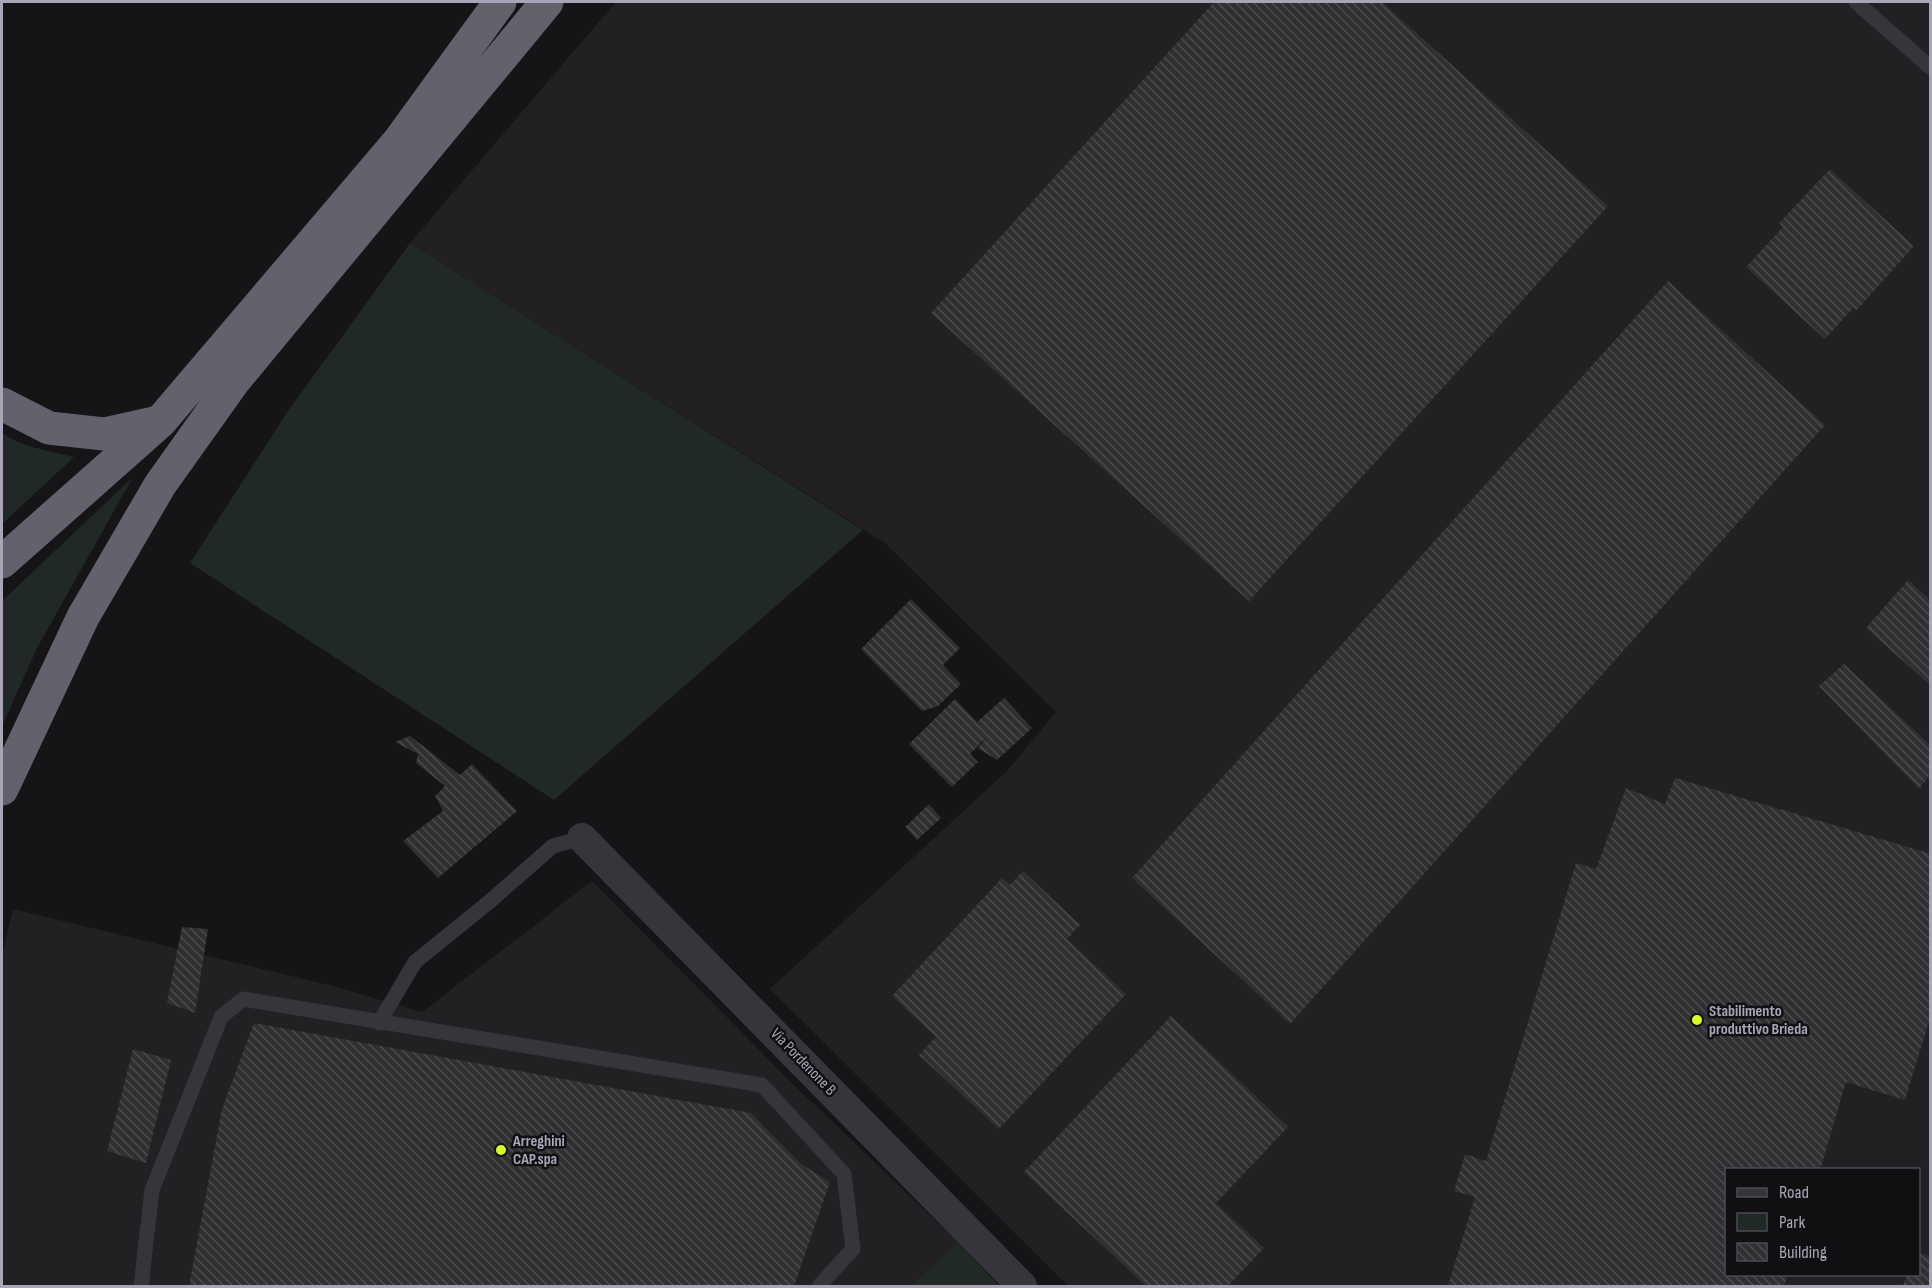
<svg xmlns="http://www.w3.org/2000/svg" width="1932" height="1288" viewBox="0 0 1932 1288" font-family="'Sofia Sans Condensed',sans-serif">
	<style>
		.built { fill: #222023; fill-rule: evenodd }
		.green { fill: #202926 }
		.building { fill: url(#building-back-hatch) }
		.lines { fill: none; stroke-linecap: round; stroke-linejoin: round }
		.lane { stroke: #37353b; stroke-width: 15 }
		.street { stroke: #37353b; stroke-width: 30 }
		.highway { stroke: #64616d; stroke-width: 33 }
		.poi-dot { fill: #d7fd25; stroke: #100f11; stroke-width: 2 }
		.labels { text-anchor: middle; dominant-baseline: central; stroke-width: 5; stroke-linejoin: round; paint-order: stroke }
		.poi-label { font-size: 16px; font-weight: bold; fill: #a9a5b7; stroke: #100f11; text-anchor: start }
		.street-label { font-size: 16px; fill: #a9a5b7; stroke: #100f11 }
	</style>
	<defs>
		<pattern id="building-back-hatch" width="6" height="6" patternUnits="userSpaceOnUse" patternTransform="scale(1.5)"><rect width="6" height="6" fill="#312f32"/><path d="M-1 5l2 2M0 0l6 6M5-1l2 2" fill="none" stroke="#4c4a4d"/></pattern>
	</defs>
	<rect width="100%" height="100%" fill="#151416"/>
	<g class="built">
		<path d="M616,2H1930V1286H1068L770,989L1007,771L1056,712L885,543L410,243ZM1726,1170H1918V1274H1726Z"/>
		<path d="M592,881L796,1087L958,1242L911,1286H2V955L13,909L329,985L422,1012Z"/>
	</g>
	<g class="green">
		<path d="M410,243L863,530L554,800L190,563L288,411Z"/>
		<path d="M2,433C22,447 50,451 74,457L2,524Z"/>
		<path d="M133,477L37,648L2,726V601Z"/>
		<path d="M958,1242L999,1286H911Z"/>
	</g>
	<g class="building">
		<path d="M1214,2H1382L1608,206L1249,601L931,313Z"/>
		<path d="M1830,169L1914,246L1856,311L1853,308L1825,339L1746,267L1783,227L1779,223Z"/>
		<path d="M1668,281L1825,425L1290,1024L1132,878Z"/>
		<path d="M1908,580L1930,600V685L1866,628Z"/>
		<path d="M911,599L960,648L943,665L961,684L938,706L922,711L861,649Z"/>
		<path d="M1844,664L1930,745V775L1919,789L1819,686Z"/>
		<path d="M1004,698L1032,728L997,760L978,748L988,736L970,754L978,762L952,787L909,744L955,699L977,722Z"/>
		<path d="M410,736L460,775L472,764L517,811L438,878L403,841L443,811L435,796L445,786L416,763L418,754L395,742Z"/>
		<path d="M1675,778L1928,853L1930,855V1018L1905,1100L1846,1082L1820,1170H1726V1274H1788L1784,1286H1448L1475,1197L1454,1191L1465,1154L1486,1161L1576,863L1596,869L1626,788L1665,804Z"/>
		<path d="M929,804L941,818L917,840L905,827Z"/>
		<path d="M1023,871L1080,925L1067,939L1126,994L999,1129L919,1055L936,1037L892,996L1002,878L1010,885Z"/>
		<path d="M182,927L208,929L195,1013L167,1003Z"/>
		<path d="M1171,1016L1288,1127L1216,1203L1264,1248L1228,1286H1146L1024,1172Z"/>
		<path d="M254,1023L751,1113L801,1164L830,1182L794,1286H189L222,1109Z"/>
		<path d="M133,1049L171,1060L146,1163L107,1151Z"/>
		<path d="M1918,1253L1930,1256V1286H1903L1907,1274H1918Z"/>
	</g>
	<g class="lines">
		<g class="lane">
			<path d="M1856,2L1930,67"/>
			<path d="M379,1023L415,962L489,902L553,846L582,838"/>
			<path d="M141,1286L152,1190L221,1017L243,999L762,1085L844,1174L853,1249L819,1286"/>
		</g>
		<path class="street" d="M582,838L1022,1286"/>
		<g class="highway">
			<path d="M2,404L49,428L104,434L158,422"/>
			<path d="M2,562L160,422L399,141L500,2"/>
			<path d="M2,789L83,617L160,485L234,381L547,2"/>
		</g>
	</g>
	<g class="poi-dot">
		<circle cx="1697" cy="1020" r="6"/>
		<circle cx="501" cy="1150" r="6"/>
	</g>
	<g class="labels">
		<g class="poi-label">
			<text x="1709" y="1011">Stabilimento<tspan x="1709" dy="18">produttivo Brieda</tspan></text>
			<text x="513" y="1141">Arreghini<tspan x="513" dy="18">CAP.spa</tspan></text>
		</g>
		<g class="street-label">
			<text transform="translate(803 1062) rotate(46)">Via Pordenone B</text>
		</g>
	</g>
	<rect width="1932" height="1288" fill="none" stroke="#a9a5b7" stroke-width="6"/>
	<rect x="1725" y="1168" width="195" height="108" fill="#100f11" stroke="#4d4b53" stroke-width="1.5"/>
	<rect x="1737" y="1188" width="30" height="9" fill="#37353b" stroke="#4d4b53" stroke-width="1.5"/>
	<text x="1779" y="1198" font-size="18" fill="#a9a5b7">Road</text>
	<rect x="1737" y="1213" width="30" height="18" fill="#202926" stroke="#4d4b53" stroke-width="1.5"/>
	<text x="1779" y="1228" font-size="18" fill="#a9a5b7">Park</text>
	<rect x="1737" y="1243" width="30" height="18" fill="url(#building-back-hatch)" stroke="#4d4b53" stroke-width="1.5"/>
	<text x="1779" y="1258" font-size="18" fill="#a9a5b7">Building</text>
</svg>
